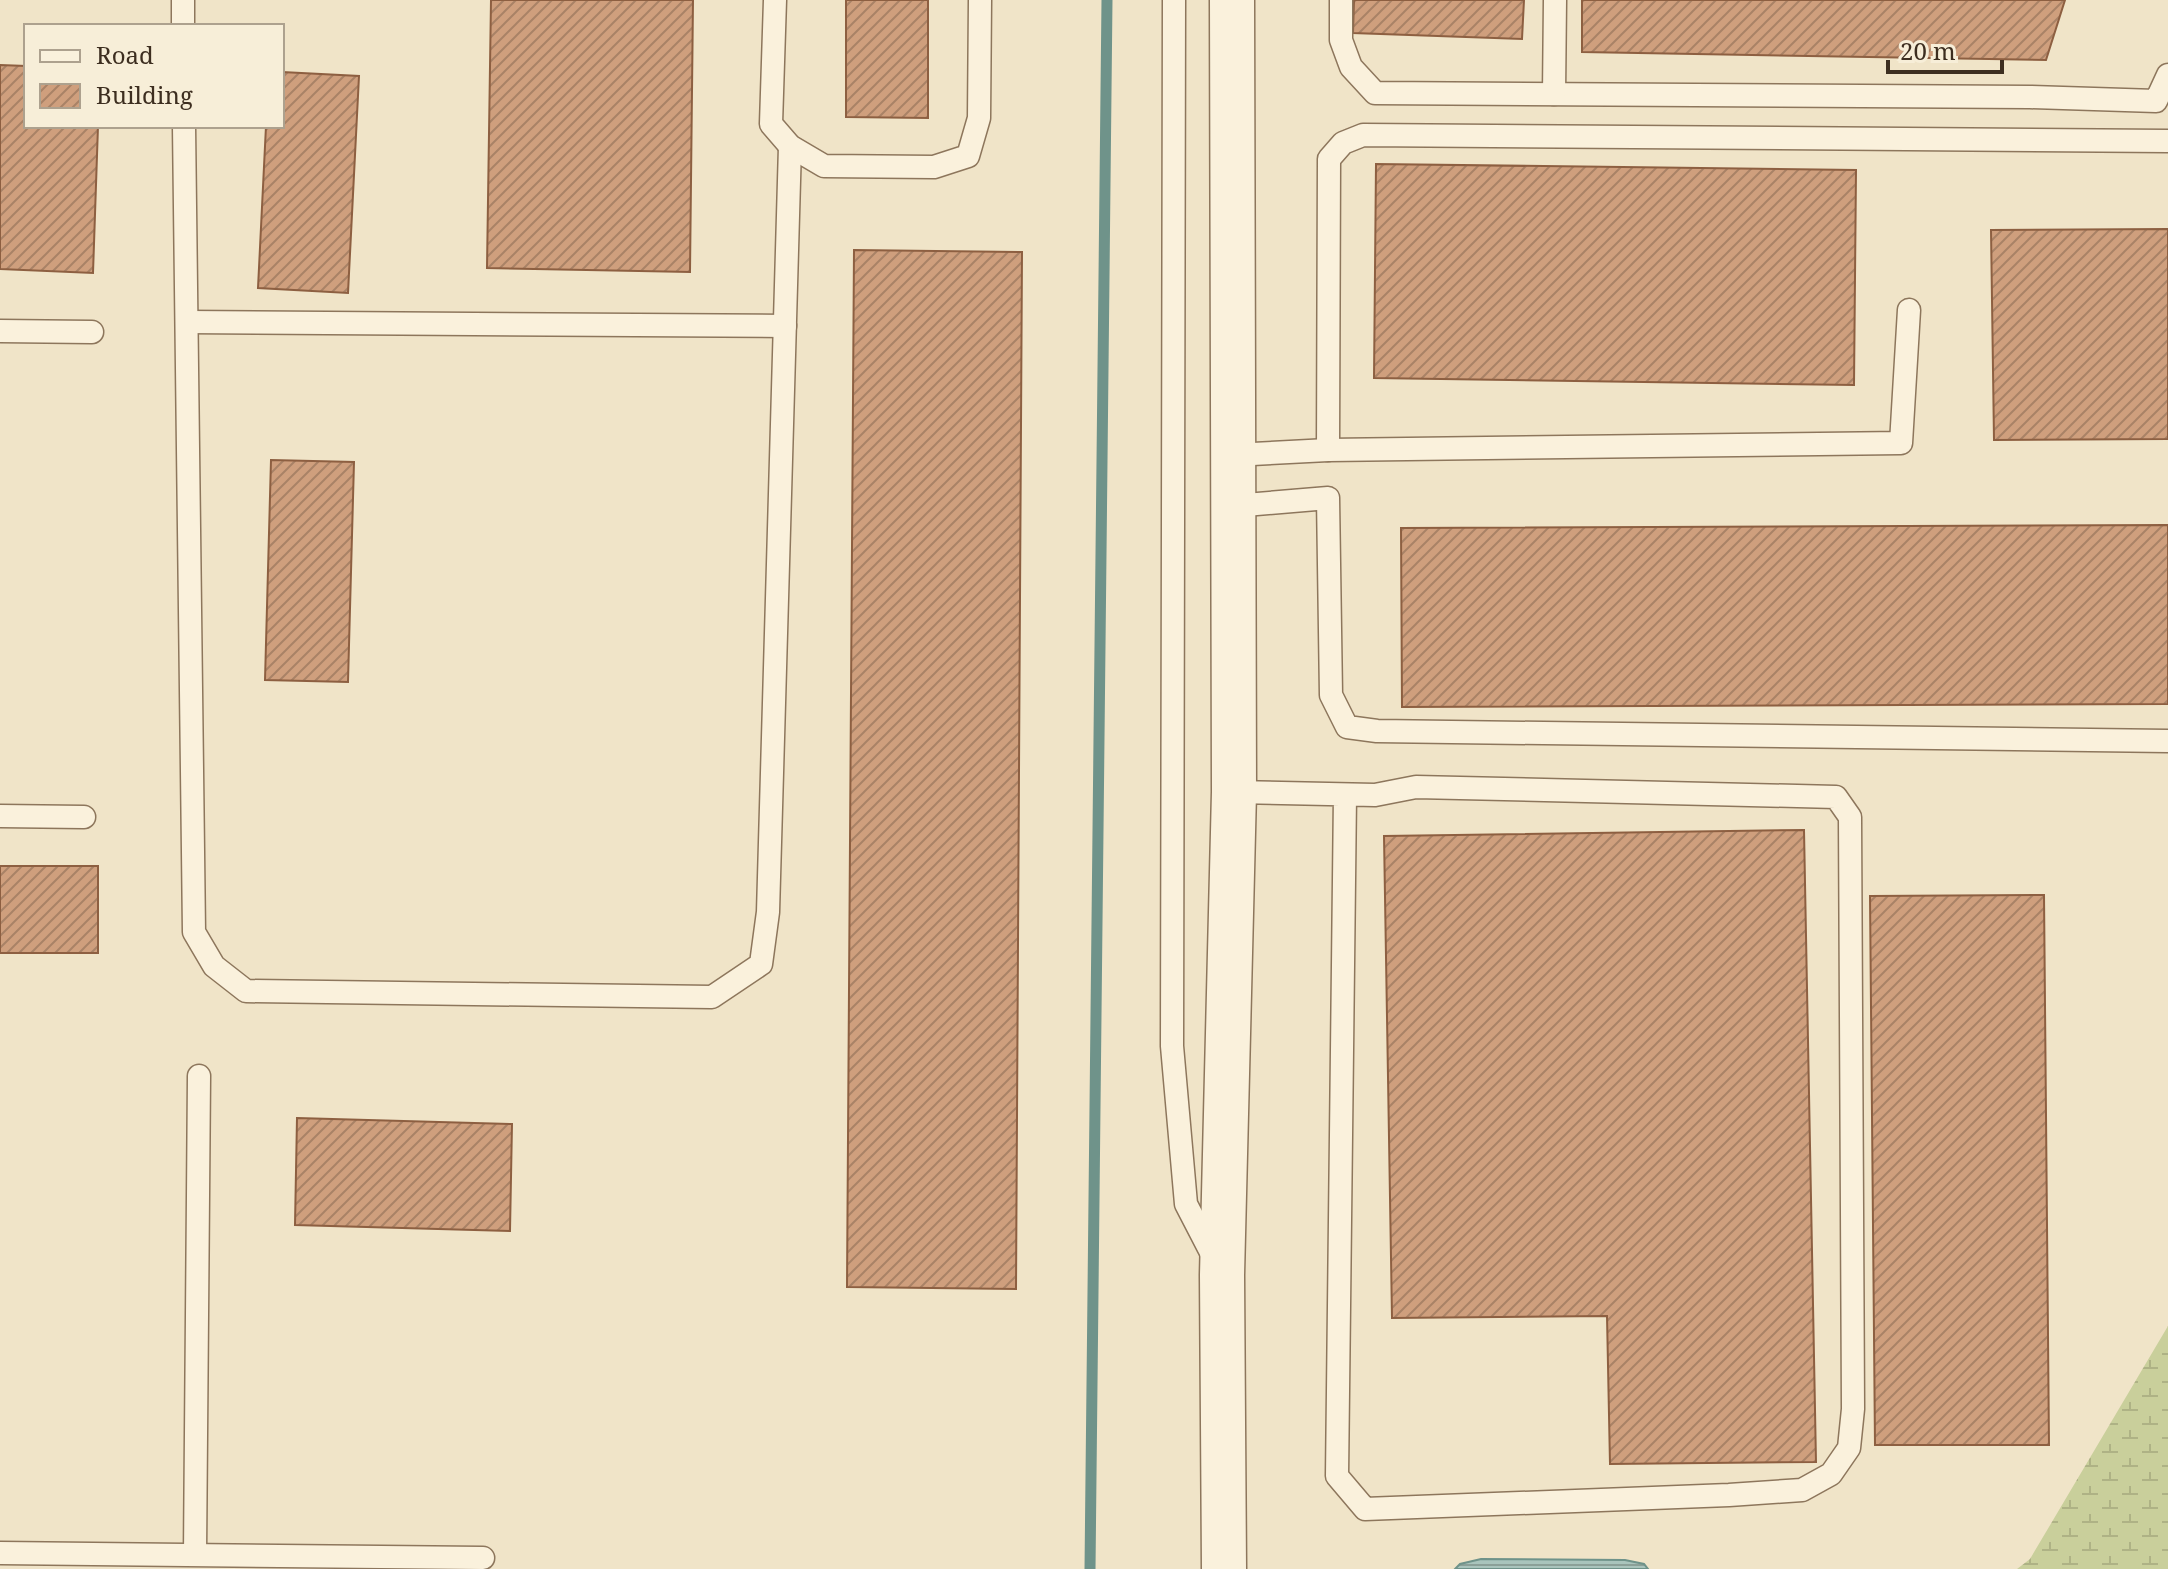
<svg xmlns="http://www.w3.org/2000/svg" width="2168" height="1569" viewBox="0 0 2168 1569" font-family="'Noto Serif',serif">
	<style>
		.wetland { fill: url(#wetland-marsh) }
		.water { fill: url(#water-rules); stroke: #6f938a; stroke-width: 2 }
		.lines { fill: none; stroke-linecap: round; stroke-linejoin: round }
		.stream { stroke: #6f938a; stroke-width: 11 }
		.building { fill: url(#building-hatch); stroke: #8d5f41; stroke-width: 2 }
		.lane-casing { stroke: #8d765c; stroke-width: 25 }
		.street-casing { stroke: #8d765c; stroke-width: 47 }
		.lane { stroke: #faf1dc; stroke-width: 22 }
		.street { stroke: #faf1dc; stroke-width: 44 }
	</style>
	<defs>
		<pattern id="wetland-marsh" width="20" height="14" patternUnits="userSpaceOnUse" patternTransform="scale(2)"><rect width="20" height="14" fill="#c9cf9b"/><path d="M1 5h8M5 5V1M11 12h8M15 12V8" fill="none" stroke="#aeb285"/></pattern>
		<pattern id="water-rules" width="6" height="5" patternUnits="userSpaceOnUse" patternTransform="scale(2)"><rect width="6" height="5" fill="#a9c4bc"/><path d="M0 2.5h6" fill="none" stroke="#8ba098"/></pattern>
		<pattern id="building-hatch" width="6" height="6" patternUnits="userSpaceOnUse" patternTransform="scale(2)"><rect width="6" height="6" fill="#cf9f7d"/><path d="M-1 1l2-2M0 6l6-6M5 7l2-2" fill="none" stroke="#a98266"/></pattern>
	</defs>
	<rect width="100%" height="100%" fill="#f0e4c8"/>
	<path class="wetland" d="M2168,1326V1569H2017L2030,1559Z"/>
	<path class="water" d="M1481,1559L1625,1560L1644,1564L1648,1569H1455L1460,1564Z"/>
	<g class="lines">
		<path class="stream" d="M1090,1569L1107,0"/>
	</g>
	<g class="building">
		<path d="M491,0H693L690,272L487,268Z"/>
		<path d="M846,0H928V118L846,117Z"/>
		<path d="M1354,0H1524L1522,39L1353,33Z"/>
		<path d="M1582,0H2065L2046,60L1582,52Z"/>
		<path d="M0,65L26,66V126H98L93,273L0,269Z"/>
		<path d="M282,72L359,76L348,293L258,288L266,126H282Z"/>
		<path d="M1376,164L1856,170L1854,385L1374,378Z"/>
		<path d="M2168,229V439L1994,440L1991,230Z"/>
		<path d="M854,250L1022,252L1016,1289L847,1287Z"/>
		<path d="M271,460L354,462L348,682L265,680Z"/>
		<path d="M2168,525V704L1402,707L1401,528Z"/>
		<path d="M1804,830L1816,1462L1610,1464L1607,1316L1392,1318L1384,836Z"/>
		<rect x="0" y="866" width="98" height="87"/>
		<path d="M2044,895L2049,1445H1875L1870,896Z"/>
		<path d="M297,1118L512,1124L510,1231L295,1225Z"/>
	</g>
	<g class="lines">
		<g class="lane-casing">
			<g id="lane">
				<path d="M183,0V26"/>
				<path d="M775,0L771,124L790,146L824,166L934,167L968,156L979,118L980,0"/>
				<path d="M1174,0L1172,1046L1186,1204L1215,1260"/>
				<path d="M1341,0V40L1351,67L1375,93L2030,97L2156,101L2168,75"/>
				<path d="M1554,94L1555,0"/>
				<path d="M184,126L194,932L214,966L246,991L712,997L761,964L768,912L790,146"/>
				<path d="M187,322L785,326"/>
				<path d="M0,331L92,332"/>
				<path d="M1328,450L1329,159L1343,143L1363,135L2168,141"/>
				<path d="M1233,455L1328,450L1901,443L1909,310"/>
				<path d="M1233,506L1328,498L1331,695L1347,727L1377,731L2168,741"/>
				<path d="M1234,792L1375,795L1416,787L1836,797L1850,817L1853,1409L1849,1448L1831,1474L1802,1490L1729,1495L1365,1509L1337,1476L1345,795"/>
				<path d="M0,816L84,817"/>
				<path d="M0,1553L483,1558"/>
				<path d="M195,1554L199,1076"/>
			</g>
		</g>
		<g class="street-casing">
			<path id="street" d="M1224,1569L1222,1275L1234,792L1232,0"/>
		</g>
		<use href="#lane" class="lane"/>
		<use href="#street" class="street"/>
	</g>
	<rect x="24" y="24" width="260" height="104" fill="#f7eed8" stroke="#ada18e" stroke-width="2"/>
	<rect x="40" y="50" width="40" height="12" fill="#faf1dc" stroke="#ada18e" stroke-width="2"/>
	<text x="96" y="64" font-size="24" fill="#3d2e20">Road</text>
	<rect x="40" y="84" width="40" height="24" fill="url(#building-hatch)" stroke="#ada18e" stroke-width="2"/>
	<text x="96" y="104" font-size="24" fill="#3d2e20">Building</text>
	<path d="M1888 60v12h114v-12" fill="none" stroke="#3d2e20" stroke-width="4"/>
	<text x="1900" y="60" font-size="24" fill="#3d2e20" stroke="#f7eed8" stroke-width="6" paint-order="stroke">20 m</text>
</svg>
